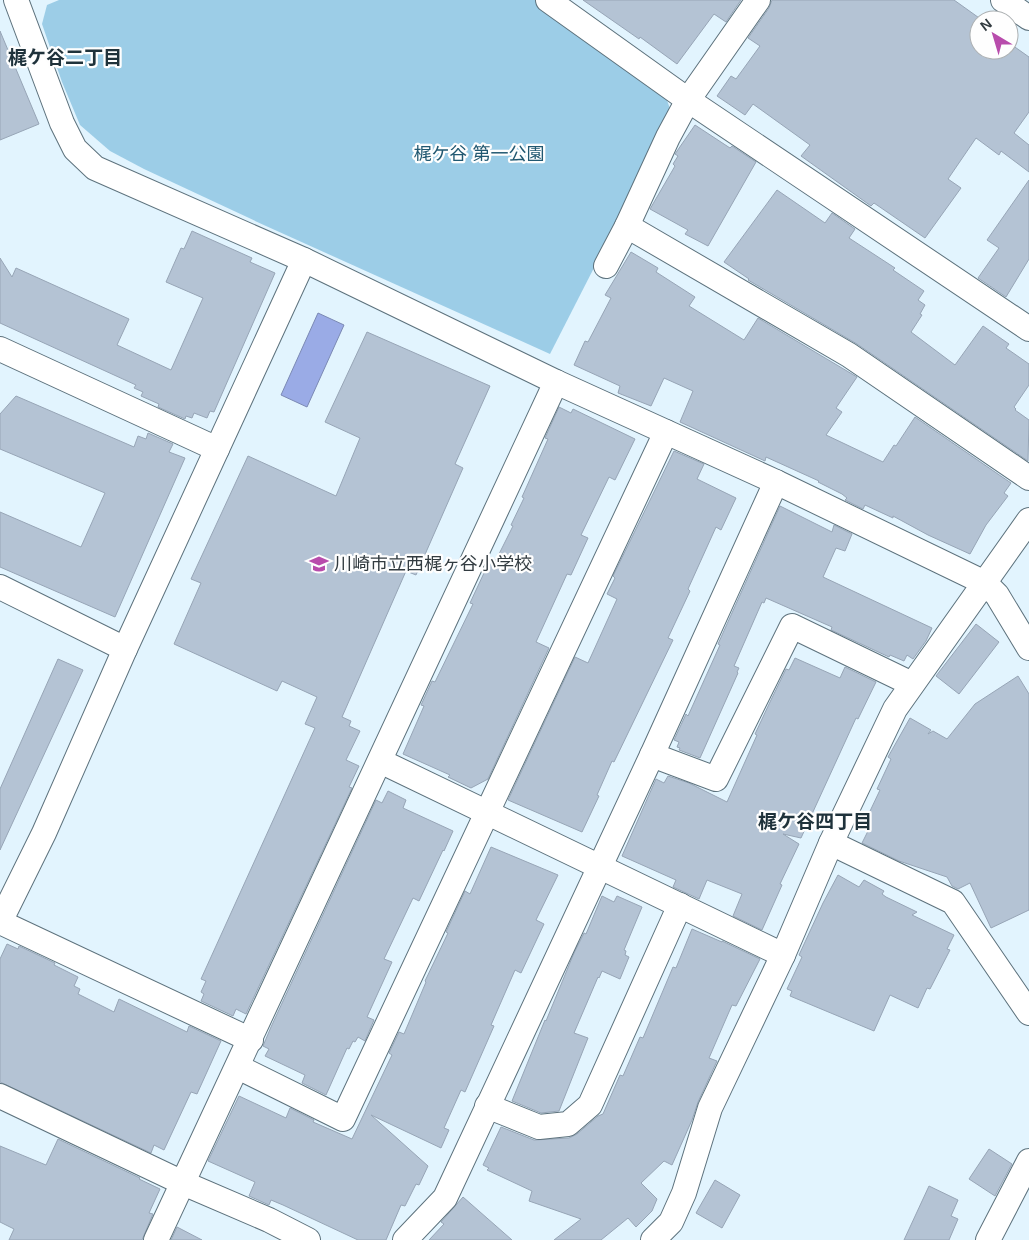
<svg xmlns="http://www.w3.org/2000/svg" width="1029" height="1240" viewBox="0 0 1029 1240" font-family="Arial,'Noto Sans JP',sans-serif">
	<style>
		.green { fill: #9ccde7 }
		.water { fill: #9aabe6; stroke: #7b89b4 }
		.building { fill: #b4c3d4; stroke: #97a5b6 }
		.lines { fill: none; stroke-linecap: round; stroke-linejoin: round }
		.minor-casing { stroke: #5d727d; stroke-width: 26 }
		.minor { stroke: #fff; stroke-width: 24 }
		.labels { text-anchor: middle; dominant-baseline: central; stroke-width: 4.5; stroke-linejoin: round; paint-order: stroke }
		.park-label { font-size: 18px; fill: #215871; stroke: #fefefe }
		.poi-label { font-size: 18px; fill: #323b40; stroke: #fefefe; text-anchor: start }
		.neighbourhood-label { font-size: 19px; font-weight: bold; fill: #1f323b; stroke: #fefefe }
	</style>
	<rect width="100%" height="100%" fill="#e2f4fe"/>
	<path class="green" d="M59,0H538L666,97L672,115L550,354L266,226L144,169L110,151L80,125L62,82L42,24L47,5Z"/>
	<path class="water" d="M318,313L344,325L307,407L281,395Z"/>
	<g class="building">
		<path d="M583,0H741L726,22L714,14L677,64L640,37L639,39Z"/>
		<path d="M772,0H954L982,20H979V50H1009V39L1014,43L1012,45L1029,57V112L1014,133L1029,145V172L1001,151L999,155L976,138L948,179L961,188L925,238L874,203L871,206L801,156L810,145L753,104L745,115L717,96L731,76L736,79L760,46L748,38L769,8Z"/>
		<path d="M0,31L39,124L0,140Z"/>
		<path d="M695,125L730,148L732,146L756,162L708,246L685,234L688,230L650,209L675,166L673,164L678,156L675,154Z"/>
		<path d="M1029,180V259L1006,297L978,278L999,248L987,240Z"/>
		<path d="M777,190L825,223L832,213L855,229L849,238L895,268L893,270L924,291L918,300L925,305L920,314L922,315L911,332L955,365L983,326L1009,344L1006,348L1029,364V385L1014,407L1016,409L1015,410L1029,420L1028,461L857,344L748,280L749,279L724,262Z"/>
		<path d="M192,231L252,258L250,262L275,273L214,412L210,411L207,418L194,413L192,418L186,416L185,419L158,407L159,404L141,396L143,392L134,388L136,385L0,323V258L12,277L16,268L129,319L117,345L171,370L203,298L166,282L181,248L184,249Z"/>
		<path d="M631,252L658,268L656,272L695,297L689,306L744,340L758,318L857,377L836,408L842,412L826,435L883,462L894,445L896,446L915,417L1011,483L1004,493L1008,496L986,525L970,554L928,535L893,516V518L865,505L863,509L845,500L847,498L842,494L818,482L819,481L766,457L765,461L680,422L693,391L664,378L651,406L618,393L620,386L574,365L585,341L588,342L611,298L605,295Z"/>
		<path d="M367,332L490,386L455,464L463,468L416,575L406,571L342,717L351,721L349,726L360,731L346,760L359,766L349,787L352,788L246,1014L236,1009L233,1016L201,1001L204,994L201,992L206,981L201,979L315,728L305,724L317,697L282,681L277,691L174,644L201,583L191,579L248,456L336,496L360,438L325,422Z"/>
		<path d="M16,396L134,447L138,436L146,439L148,433L173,444L169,452L185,458L115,617L0,567V512L81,547L105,493L0,449V414Z"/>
		<path d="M559,407L571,413L573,409L635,439L615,480L609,477L581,535L588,538L571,575L567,574L536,642L549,648L488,779L471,788L448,777L450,775L403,754L424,706L421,705L432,681L435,682L473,604L470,603L491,558L496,560L513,526L511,525L524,498L522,497L548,439L545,438Z"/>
		<path d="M674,451L704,464L697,479L736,498L721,530L716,527L688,589L690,591L668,638L673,640L614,762L612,761L597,795L599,796L582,832L508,800L575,657L588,663L617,599L607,594L615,578L613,576Z"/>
		<path d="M780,506L832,532L834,525L852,534L845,551L836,548L823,577L932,628L926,641L913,659L907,655L904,661L890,655L889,657L831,630L832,627L766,598L764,603L762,602L734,666L739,668L737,672L738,673L700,758L679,750L680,748L677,747L679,742L674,740L686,714L688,716L720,645L718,644Z"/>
		<path d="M976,624L999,642L959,694L936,676Z"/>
		<path d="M795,658L840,678L845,667L876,682L858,719L856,718L801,838L783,834L799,844L780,884L782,885L762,930L733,916L742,894L707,880L699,899L673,887L676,880L622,856L656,779L664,783L668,776L689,783L727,802L757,735L755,734L770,702L786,669L789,670Z"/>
		<path d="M58,659L83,670L0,850V789Z"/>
		<path d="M1018,676L1029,694V910L991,928L970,883L958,889L952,886L947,877L899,861L862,843L868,831L862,828L880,790L877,789L891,759L888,757L910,718L931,730L928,734L933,731L947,739L975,704Z"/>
		<path d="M388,791L406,800L403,808L453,831L444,851L443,850L419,901L413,898L384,959L392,962L367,1017L374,1020L365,1041L358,1037L355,1042L353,1041L349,1049L347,1048L326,1095L302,1083L305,1075L265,1056L269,1049L263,1046L271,1027L376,800L382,803Z"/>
		<path d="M491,847L558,875L536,920L544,924L521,973L515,970L491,1025L494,1026L465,1092L461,1090L444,1128L449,1130L441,1148L371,1115L428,1166L419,1185L416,1184L405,1206L401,1205L386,1240H358L283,1205L271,1200L269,1205L249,1196L255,1182L208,1161L239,1096L286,1118L290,1108L314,1120L313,1122L352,1139L392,1055L389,1053L399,1032L404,1034L426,982L425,981L448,933L446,932L465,891L470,894Z"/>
		<path d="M838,875L859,887L864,880L884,891L882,894L886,897L917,912L912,915L954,935L947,949L950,950L930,989L927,988L918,1008L890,995L874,1031L790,996L792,991L787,989L802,957L799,955L823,903Z"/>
		<path d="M602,896L614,902L617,896L642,907L624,950L626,951L625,955L629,957L620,979L602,971L599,978L598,977L574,1033L588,1038L559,1111L541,1113L512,1101L545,1020L546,1021L574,953L584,933L586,934Z"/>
		<path d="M692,929L722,942V941L760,959L736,1006L732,1005L709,1058L717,1061L698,1102L692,1120L672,1165L664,1161L641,1183L657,1199L652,1211L636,1227L628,1218L601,1240H554L581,1219L529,1201L532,1191L487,1170L489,1168L483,1165L501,1127L534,1140L569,1138L577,1134L598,1116L603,1114L620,1075L623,1076L640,1037L643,1038L673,967L676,968Z"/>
		<path d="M7,944L18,949L19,946L55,963L54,965L78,977L74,986L80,989L78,994L114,1012L119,999L187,1032L189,1026L221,1041L197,1094L191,1092L164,1150L154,1145L151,1153L0,1082V959Z"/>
		<path d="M58,1139L140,1178L139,1179L160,1189L149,1213L153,1214L142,1240H9L14,1229L0,1222V1146L46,1165Z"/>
		<path d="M989,1149L1012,1164L995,1196L969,1179Z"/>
		<path d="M715,1180L740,1195L722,1228L696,1213Z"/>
		<path d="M929,1186L958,1200L951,1216L958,1219L949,1240H904Z"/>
		<path d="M463,1197L512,1240H429L444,1224L441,1222Z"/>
		<path d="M177,1227L202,1240H171Z"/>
	</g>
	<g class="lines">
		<g class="minor-casing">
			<g id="minor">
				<path d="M16,0L62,123L75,149L95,168L304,260L556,382L776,482L985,583L997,595L1029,648"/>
				<path d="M548,0L688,100L1029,329"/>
				<path d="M1003,0L1029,18"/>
				<path d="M627,226L849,355L1029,478"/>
				<path d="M606,266L627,226L668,137L688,100L758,0"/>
				<path d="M0,349L217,449"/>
				<path d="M0,587L125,649L44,833L0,922L251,1040"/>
				<path d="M125,649L304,260"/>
				<path d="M652,755L716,779L792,626L912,684"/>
				<path d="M380,761L783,955"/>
				<path d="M831,843L953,902L1029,1013"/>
				<path d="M238,1067L343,1119L666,432"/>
				<path d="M0,1096L183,1183L269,1220L308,1240"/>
				<path d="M487,1106L539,1127L568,1124L590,1105L680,905"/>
				<path d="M156,1240L556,382"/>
				<path d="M405,1240L445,1198L652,755L776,482"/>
				<path d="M653,1240L671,1222L684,1193L710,1108L783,955L831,843L895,709L1029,520"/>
				<path d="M988,1240L1029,1161"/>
			</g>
		</g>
		<use href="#minor" class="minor"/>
	</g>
	<defs>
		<g id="school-bare" transform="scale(1.5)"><path d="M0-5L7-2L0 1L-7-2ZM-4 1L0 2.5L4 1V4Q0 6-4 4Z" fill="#b84cac" stroke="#fefefe" stroke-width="2.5" paint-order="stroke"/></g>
	</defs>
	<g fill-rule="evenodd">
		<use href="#school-bare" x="319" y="564"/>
	</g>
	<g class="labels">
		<g class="park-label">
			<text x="479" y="154">梶ケ谷 第一公園</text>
		</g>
		<g class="poi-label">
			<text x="334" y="564">川崎市立西梶ヶ谷小学校</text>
		</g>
		<g class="neighbourhood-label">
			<text x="65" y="57">梶ケ谷二丁目</text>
			<text x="815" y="821">梶ケ谷四丁目</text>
		</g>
	</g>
	<g transform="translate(994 35) rotate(322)"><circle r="24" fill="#fefefe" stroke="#acb0b2"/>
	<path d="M0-4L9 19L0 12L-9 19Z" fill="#b84cac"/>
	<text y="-8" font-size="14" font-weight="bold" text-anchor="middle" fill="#323b40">N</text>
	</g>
</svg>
